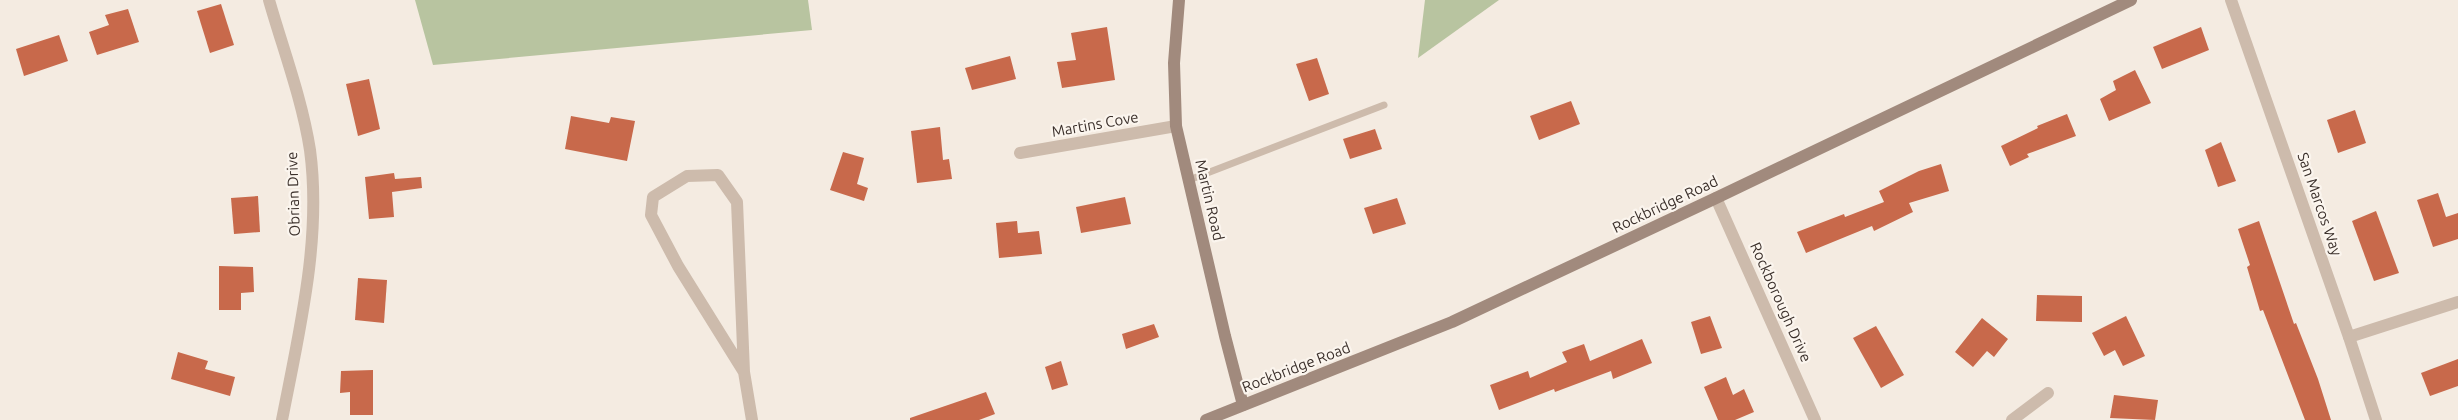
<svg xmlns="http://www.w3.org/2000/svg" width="2458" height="420" viewBox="0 0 2458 420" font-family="Ubuntu,sans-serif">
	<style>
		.green { fill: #b8c4a0 }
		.building { fill: #c8694b }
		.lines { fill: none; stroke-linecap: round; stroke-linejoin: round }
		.lane { stroke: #cdbbac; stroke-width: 7 }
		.street { stroke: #cdbbac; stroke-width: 12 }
		.secondary { stroke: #a18a7d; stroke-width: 12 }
		.labels { text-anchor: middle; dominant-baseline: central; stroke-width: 4.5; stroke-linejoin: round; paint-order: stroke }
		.street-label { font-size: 15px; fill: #3b302b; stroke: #fbf5ee }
	</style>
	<rect width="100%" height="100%" fill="#f4ebe1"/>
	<g class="green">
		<path d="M415,0H808L812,30L433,65Z"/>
		<path d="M1425,0H1499L1418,58Z"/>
	</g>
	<g class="building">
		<path d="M221,4L234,45L210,53L197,11Z"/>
		<path d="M128,9L139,42L97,55L89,32L109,25L105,15Z"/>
		<path d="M1107,27L1115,80L1062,88L1057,62L1076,60L1071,33Z"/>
		<path d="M2201,27L2209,50L2162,69L2153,47Z"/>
		<path d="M59,35L68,61L24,76L16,49Z"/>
		<path d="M1010,56L1016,79L972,90L965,68Z"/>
		<path d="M1317,58L1329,94L1309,101L1296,64Z"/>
		<path d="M2135,70L2151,103L2109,121L2100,99L2116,90L2113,81Z"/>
		<path d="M369,79L380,129L358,136L346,84Z"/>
		<path d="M1571,101L1580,124L1539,140L1530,116Z"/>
		<path d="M2355,110L2366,143L2338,153L2327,120Z"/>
		<path d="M2067,114L2076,136L2027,154L2029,157L2010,166L2001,146L2038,128L2037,126Z"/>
		<path d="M571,116L609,123L611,117L635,121L627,161L565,149Z"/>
		<path d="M940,127L943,160L949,159L952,179L917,183L911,131Z"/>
		<path d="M1375,129L1382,149L1350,159L1343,139Z"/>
		<path d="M2221,142L2236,181L2218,187L2205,150Z"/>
		<path d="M843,152L864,158L857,184L868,188L864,201L830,190Z"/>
		<path d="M1941,164L1949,191L1909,203L1913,212L1874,231L1872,226L1806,253L1797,232L1844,214L1845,217L1884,202L1879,191L1919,171Z"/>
		<path d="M394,173L395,179L421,177L422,188L392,192L394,217L369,219L365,177Z"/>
		<path d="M2438,193L2446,217L2458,213V239L2433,247L2417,200Z"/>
		<path d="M258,196L260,232L234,234L231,198Z"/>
		<path d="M1125,197L1131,224L1081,233L1076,207Z"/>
		<path d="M1397,198L1406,224L1373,234L1364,208Z"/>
		<path d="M2376,211L2399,273L2374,281L2352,221Z"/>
		<path d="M1017,221L1018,233L1039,231L1042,254L999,258L996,223Z"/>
		<path d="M2259,221L2294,324L2296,323L2318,379L2331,420H2305L2263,310L2260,311L2247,267L2250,265L2238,229Z"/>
		<path d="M219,266L253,267L254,292L241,293V310H219Z"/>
		<path d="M358,278L387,280L384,323L355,320Z"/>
		<path d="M2037,295L2082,296V322L2036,321Z"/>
		<path d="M1710,316L1722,348L1701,354L1691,322Z"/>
		<path d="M2126,316L2145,356L2123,366L2115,350L2104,356L2092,333Z"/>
		<path d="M1982,318L2008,339L1994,357L1987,351L1973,367L1955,352Z"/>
		<path d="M1154,324L1159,337L1126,349L1122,334Z"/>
		<path d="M1876,326L1904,375L1881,388L1853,338Z"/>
		<path d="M1642,339L1652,363L1613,379L1611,371L1555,392L1554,389L1499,410L1490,385L1528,371L1530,378L1567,362L1562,352L1584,344L1590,361Z"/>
		<path d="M178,352L208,361L205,369L235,377L230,396L171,379Z"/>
		<path d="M2458,359V386L2430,396L2421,373Z"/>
		<path d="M1061,361L1068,385L1052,390L1045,367Z"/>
		<path d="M373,370V415H350V392L340,393L341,371Z"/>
		<path d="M1726,377L1733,395L1744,389L1754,412L1735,420H1718L1704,387Z"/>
		<path d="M986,392L995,414L979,420H910V418Z"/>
		<path d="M2114,395L2158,400L2155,420L2110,418Z"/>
	</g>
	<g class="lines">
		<path class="lane" d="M1189,180L1384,105"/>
		<g class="street">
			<path d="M269,0C283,49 302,99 310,150C322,239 299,332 282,420"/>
			<path d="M2231,0L2349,337L2376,420"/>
			<path d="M1020,153L1176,126"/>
			<path d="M1716,198L1815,420"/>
			<path d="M2349,337L2458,302"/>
			<path d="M744,372L678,266L651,215L653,197L687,176L718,175L737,202L744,372L752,420"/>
			<path d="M2012,420L2048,393"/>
		</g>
		<g class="secondary">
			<path d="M1179,0L1174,63L1176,126L1225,336L1243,405"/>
			<path d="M1206,420L1452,322L1716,198L2131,0"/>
		</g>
	</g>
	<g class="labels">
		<g class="street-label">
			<text transform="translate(1095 124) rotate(-10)">Martins Cove</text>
			<text transform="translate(293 194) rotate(-92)">Obrian Drive</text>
			<text transform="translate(1210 200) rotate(77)">Martin Road</text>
			<text transform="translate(1665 204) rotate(-25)">Rockbridge Road</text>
			<text transform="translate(2320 204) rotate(71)">San Marcos Way</text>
			<text transform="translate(1781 302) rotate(66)">Rockborough Drive</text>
			<text transform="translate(1296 367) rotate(-21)">Rockbridge Road</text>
		</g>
	</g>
</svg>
